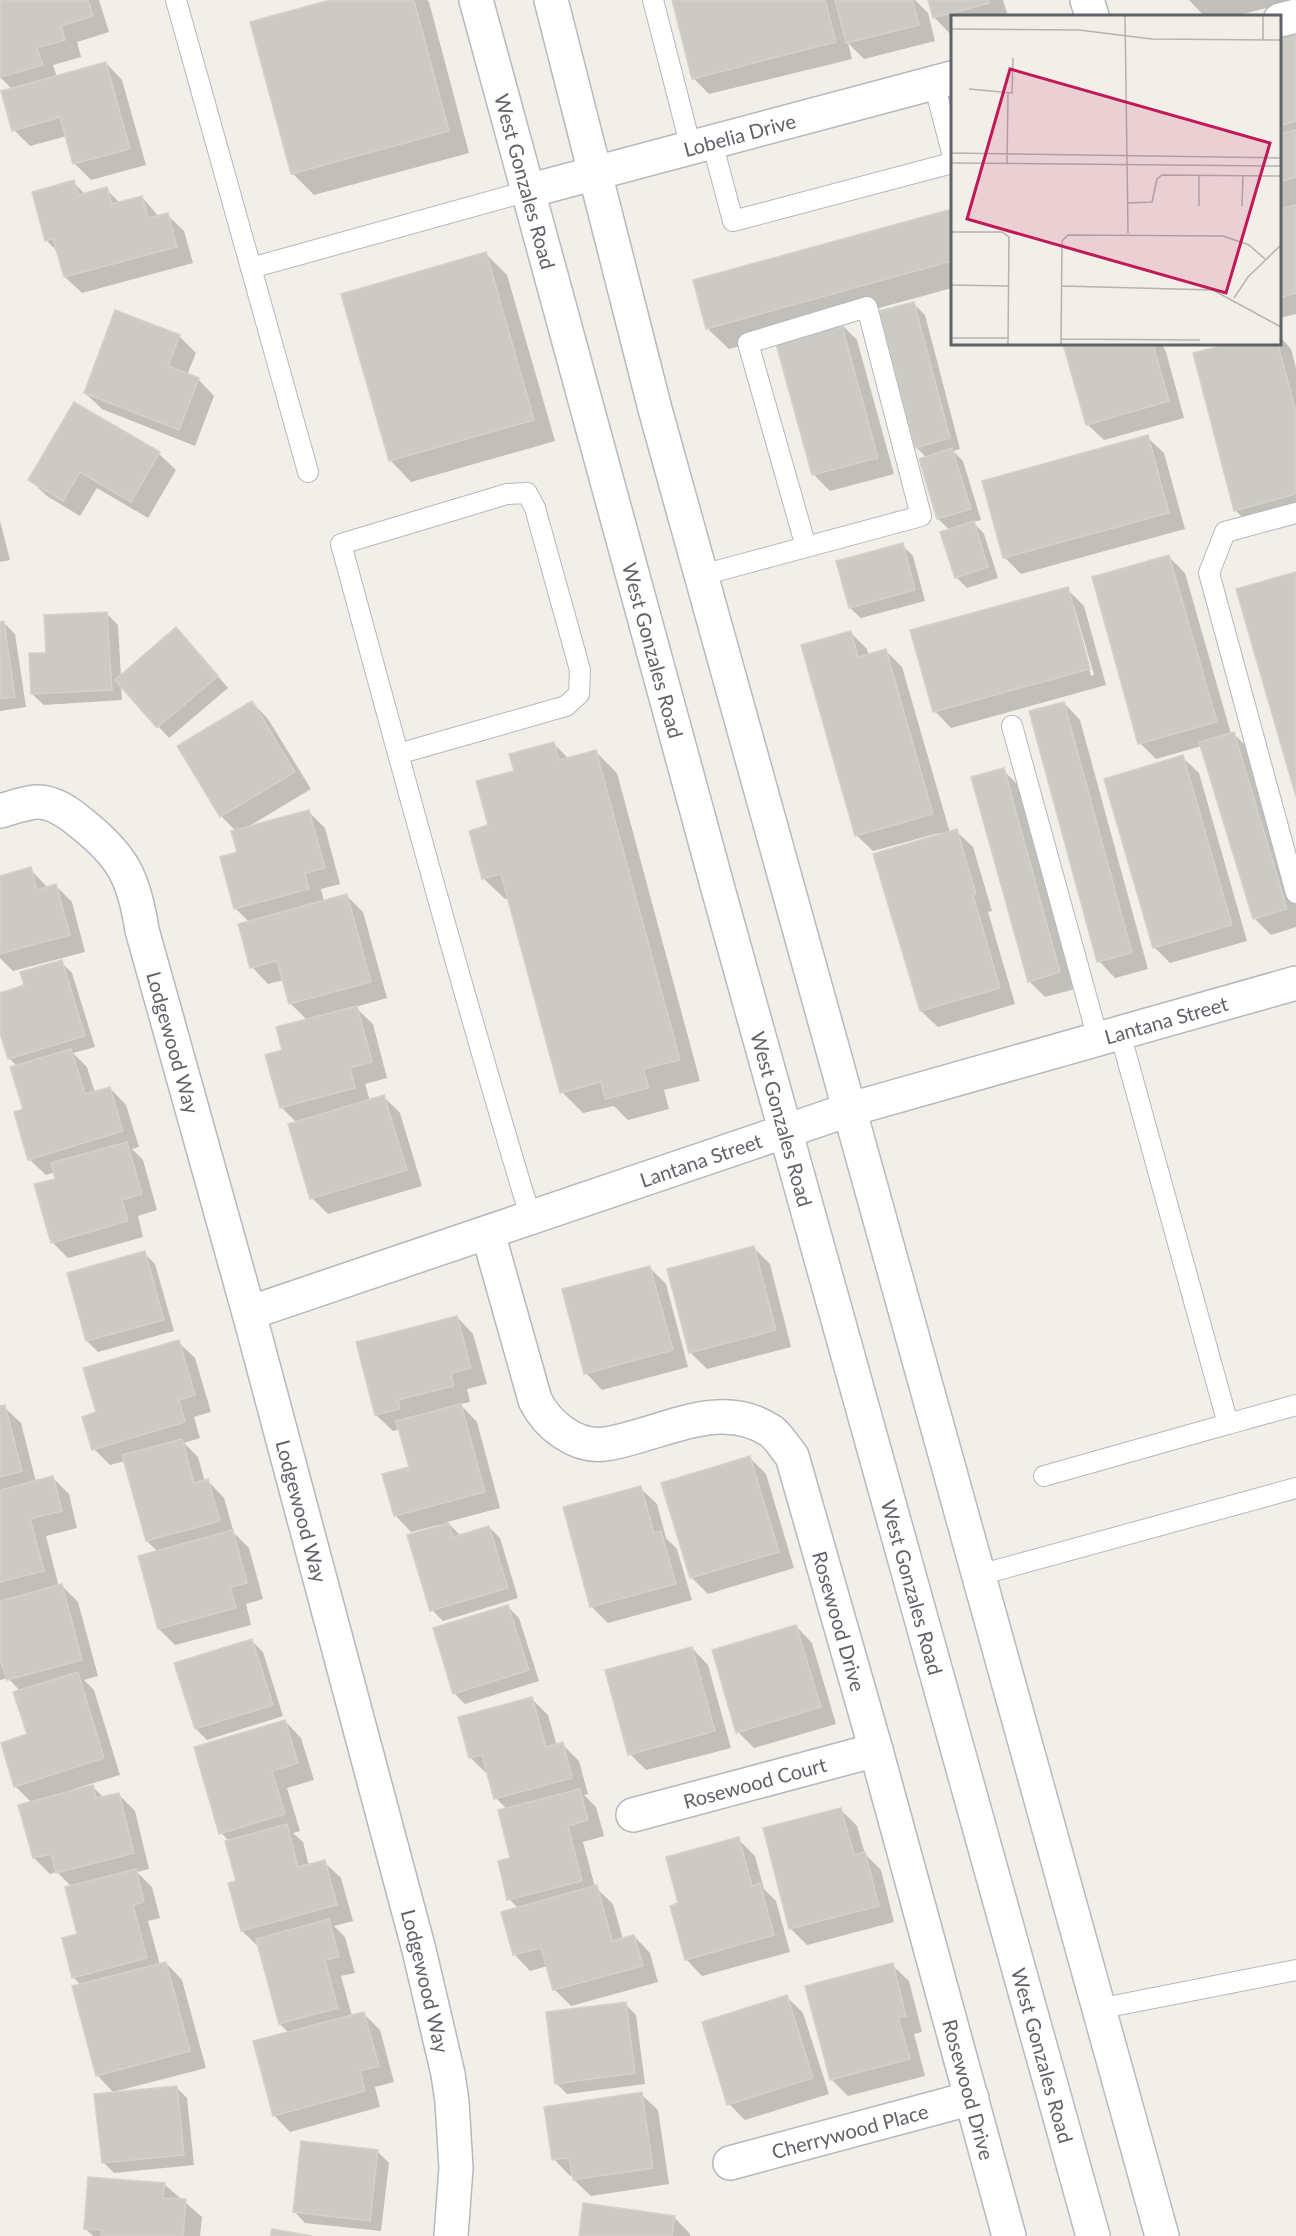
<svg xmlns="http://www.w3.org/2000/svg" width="1296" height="2236" viewBox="0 0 1296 2236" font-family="Lato,sans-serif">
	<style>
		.shadow { fill: #0003; fill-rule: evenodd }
		.building { fill: #cccac5; stroke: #d6d1c6; stroke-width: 1.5 }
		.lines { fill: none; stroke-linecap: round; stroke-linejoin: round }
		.lane-casing { stroke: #b5b8bc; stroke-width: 22 }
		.street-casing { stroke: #b5b8bc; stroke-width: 36 }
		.secondary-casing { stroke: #b6babf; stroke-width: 36 }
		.lane { stroke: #fff; stroke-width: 20 }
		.street { stroke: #fff; stroke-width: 33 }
		.secondary { stroke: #fff; stroke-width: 33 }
		.labels { text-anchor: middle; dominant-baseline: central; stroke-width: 6; stroke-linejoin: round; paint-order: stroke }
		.street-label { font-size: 20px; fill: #5f6368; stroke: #fff }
		.inset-road { fill: none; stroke: #b3b3b1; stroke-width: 1.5 }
		.view { fill: #c2185b; fill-opacity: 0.15; stroke: #c2185b; stroke-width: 3 }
		.inset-edge { fill: none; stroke: #5f6368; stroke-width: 3 }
	</style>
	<rect width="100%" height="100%" fill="#f1efe8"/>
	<g class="shadow">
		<path d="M0,0H99L109,32L77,42L81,57L53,65L57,77L106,63L122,80L146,165L91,180L74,163L67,136L30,146L14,130L12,89L0,77Z"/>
		<path d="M335,0H427L429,2L469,153L314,195L293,174L252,23Z"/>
		<path d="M673,0H915L928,13L935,41L864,59L848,43L852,59L709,94L693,78Z"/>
		<path d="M930,0H1003L1008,16H952V36L934,17Z"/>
		<path d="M1189,0H1296L1236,16H1204Z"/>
		<path d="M1296,27V314L1280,318V32Z"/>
		<path d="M73,182L86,195L106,189L120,203L142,197L159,217L167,215L184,231L193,263L82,293L65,277L59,253L47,241Z"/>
		<path d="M952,211V288L729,349L707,328L694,281Z"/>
		<path d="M486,254L507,275L555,441L411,482L390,460Z"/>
		<path d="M914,304L925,315L960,449L953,451L963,461L981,520L973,522L984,534L998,578L967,588L956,577L950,530L938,519L927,458L916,447Z"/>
		<path d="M841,324L857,340L894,474L830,491L814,475L777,341Z"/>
		<path d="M179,336L196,353L187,375L198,379L214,396L195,446L102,409L85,393Z"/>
		<path d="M1280,337L1291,349L1296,368V514L1252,527L1235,510L1195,354L1234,344H1280Z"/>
		<path d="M1065,344H1162L1166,352L1184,418L1104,440L1087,424Z"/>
		<path d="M75,404L159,454L176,470L148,518L97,488L80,516L47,496L30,480Z"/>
		<path d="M1147,437L1164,453L1185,529L1021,574L1004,557Z"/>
		<path d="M0,521L10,560L0,562Z"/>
		<path d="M902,545L913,556L925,601L861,618L850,608Z"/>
		<path d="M1169,557L1185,573L1231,734H1234L1250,750L1296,903V927L1271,935L1254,918L1202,746L1156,759L1140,743Z"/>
		<path d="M1067,589L1084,606L1106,685L951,728L935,711ZM1071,606H1074L1094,675L1091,676Z"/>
		<path d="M107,614L118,625L121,677L187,640L228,688L169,738L121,685L122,700L44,705L32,694L48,654Z"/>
		<path d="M0,623H4L15,634L26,707L0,711Z"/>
		<path d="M850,632L867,649L869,656L886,651L902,667L950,833L956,831L973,847L992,911L988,912L1015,1004L938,1027L921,1011L940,836L939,833L873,851L856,835Z"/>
		<path d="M252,702L268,719L311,789L246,828L309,812L325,828L340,884L321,889L324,902L347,896L363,912L387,998L355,1007L373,1024L387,1078L365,1084L370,1101L384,1097L400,1113L422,1186L328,1214L312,1198L297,1123L281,1107L284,1051L308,1021L290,1003L284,980L268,984L252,967L249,922L235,908L239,854L236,831L221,816L179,747Z"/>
		<path d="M1064,703L1080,720L1148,969L1115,978L1099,961Z"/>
		<path d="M553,743L569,759L596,752L617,773L700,1081L664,1090L669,1109L628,1120L614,1106L583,1113L562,1092L509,898L505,899L483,878L490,827L516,772Z"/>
		<path d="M1182,757L1199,773L1247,941L1170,963L1154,947Z"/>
		<path d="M1003,770L1020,787L1075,989L1045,997L1029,981Z"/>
		<path d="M30,869L48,888L56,886L72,902L85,952L13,971L0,958V877Z"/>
		<path d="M61,962L72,973L95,1047L73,1053L87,1067L95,1093L110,1088L126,1105L139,1147L132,1149L143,1160L157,1210L138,1216L143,1237L68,1258L52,1242L57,1180L55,1172L46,1175L29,1159L18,1067L9,1058L0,1028V994L25,986Z"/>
		<path d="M754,1248L770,1264L791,1347L707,1369L690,1352Z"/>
		<path d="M144,1253L155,1264L174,1331L98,1352L87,1341Z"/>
		<path d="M649,1267L666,1284L688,1367L602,1390L586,1373Z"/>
		<path d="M457,1317L473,1334L487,1384L467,1389L470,1402L460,1404L477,1422L500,1508L447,1522L460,1535L489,1527L500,1538L518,1598L443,1621L432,1610L438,1525L411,1532L395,1515L410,1468L400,1429L393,1431L376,1415Z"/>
		<path d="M178,1342L195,1358L211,1412L194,1417L200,1438L184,1443L198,1457L205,1482L208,1481L224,1498L234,1533L249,1548L263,1599L246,1604L251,1625L175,1645L159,1629L158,1552L147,1541L125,1461L110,1465L94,1449L98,1413Z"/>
		<path d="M4,1407L21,1423L36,1482L52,1477L69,1494L77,1528L46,1536L59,1587L62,1586L78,1602L98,1676L84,1680L94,1690L120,1775L74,1789V1792L93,1787L104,1798L118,1794L135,1811L149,1869L137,1872L152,1887L160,1918L148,1921L160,1965L166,1963L182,1980L206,2068L113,2092L97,2075L81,1985L73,1977L79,1935L72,1887L57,1872L50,1874L34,1858L32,1803L15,1786L28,1735L20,1691L8,1678L0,1680V1408Z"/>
		<path d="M750,1458L766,1474L794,1568L708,1594L692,1578L663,1484Z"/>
		<path d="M640,1488L657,1504L666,1538L677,1549L692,1600L608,1623L591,1606Z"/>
		<path d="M508,1607L519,1618L539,1681L465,1704L454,1693Z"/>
		<path d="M796,1626L812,1643L836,1724L754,1748L738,1732Z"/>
		<path d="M252,1641L263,1652L283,1716L207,1740L196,1729Z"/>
		<path d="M692,1648L708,1665L731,1748L646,1770L630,1754Z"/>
		<path d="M532,1699L548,1715L557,1746L562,1744L579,1761L588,1794L584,1795L596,1807L604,1836L583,1842L595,1887L613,1904L623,1939L634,1936L650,1953L658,1982L571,2006L554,1989L548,1966L530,1971L514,1954L519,1909L509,1899L512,1859L507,1809L496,1798L489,1773L487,1774L470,1757Z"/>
		<path d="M285,1721L301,1738L314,1780L287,1788L300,1831L293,1833L303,1842L309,1866L324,1862L341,1878L353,1921L334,1926L345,1937L355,1973L341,1976L352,2016L363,2013L380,2030L394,2082L375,2087L380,2107L290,2132L274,2115L289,2033L280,2024L259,1947L242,1931L238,1882L229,1841L221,1833Z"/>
		<path d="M841,1810L857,1826L865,1854L881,1870L894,1922L807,1945L790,1928Z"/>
		<path d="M738,1839L755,1856L764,1889L776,1901L790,1952L702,1976L686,1959L680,1904Z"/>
		<path d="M892,1965L909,1981L922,2032L914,2034L925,2076L848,2096L832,2080L807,1987Z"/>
		<path d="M787,1997L803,2013L829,2094L745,2120L729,2104Z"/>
		<path d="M625,2004L636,2015L645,2084L567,2094L556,2083Z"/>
		<path d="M176,2087L187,2098L194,2165L114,2173L103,2162Z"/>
		<path d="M641,2094L658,2110L669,2184L591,2196L574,2180V2175L570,2176L554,2159Z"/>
		<path d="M378,2152L389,2163L381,2231L305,2223L294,2211Z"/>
		<path d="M164,2184L202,2217L200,2236H93L85,2228Z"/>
		<path d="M674,2217L690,2234V2236H580Z"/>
	</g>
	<g class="building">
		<path d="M0,0H88L93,16L61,26L65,40L37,48L43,65L0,77Z"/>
		<path d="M330,0H414L449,131L291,174L250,22Z"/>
		<path d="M672,0H825L836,42L692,79Z"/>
		<path d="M835,0H913L919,25L846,43Z"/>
		<path d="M928,0H988L989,3L933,18Z"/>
		<path d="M1296,25V121L1280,126V30Z"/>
		<path d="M106,62L130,149L73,164L60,117L12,131L1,91Z"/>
		<path d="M1296,130V177L1280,182V134Z"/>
		<path d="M74,180L78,195L107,187L112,204L142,196L148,218L168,213L177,247L64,277L53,239L45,241L32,192Z"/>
		<path d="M1296,205V293L1280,298V209Z"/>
		<path d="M952,209V261L706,329L693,280Z"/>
		<path d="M486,252L534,420L389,461L341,294Z"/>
		<path d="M914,302L950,438L915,448L879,311Z"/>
		<path d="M115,310L180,335L168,366L199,378L179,430L84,393Z"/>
		<path d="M841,322L878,458L812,475L775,340Z"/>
		<path d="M1063,344H1153L1169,401L1086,425Z"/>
		<path d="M1228,344H1278L1296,413V494L1234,511L1193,353Z"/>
		<path d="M74,402L160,452L131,502L80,472L63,501L28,480Z"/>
		<path d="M1148,435L1169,513L1003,558L982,481Z"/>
		<path d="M952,448L971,509L937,519L919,459Z"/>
		<path d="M974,521L988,567L955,578L940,532Z"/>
		<path d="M903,543L915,590L849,608L836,561Z"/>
		<path d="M1169,555L1217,722L1138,744L1092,577Z"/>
		<path d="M1296,572V797L1236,589Z"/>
		<path d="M1068,587L1090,669L933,712L910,630Z"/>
		<path d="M107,612L112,690L31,694L29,653H46L44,615Z"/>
		<path d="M4,621L15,697L0,699V622Z"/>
		<path d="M176,627L218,676L157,728L115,680Z"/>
		<path d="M851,631L858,657L886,649L933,814L855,836L801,645Z"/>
		<path d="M252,701L295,772L220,817L177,746Z"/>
		<path d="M1064,702L1132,953L1097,962L1029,711Z"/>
		<path d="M1234,732L1287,909L1253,919L1199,742Z"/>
		<path d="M554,742L559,760L596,750L680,1060L643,1069L649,1088L605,1099L601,1082L560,1093L501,874L482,879L469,831L488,825L476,781L514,771L509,754Z"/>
		<path d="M1183,755L1232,925L1153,948L1104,779Z"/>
		<path d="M1004,768L1060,972L1028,982L971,777Z"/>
		<path d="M309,810L325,868L305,873L309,889L234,909L220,857L237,852L231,831Z"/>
		<path d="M957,829L976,894L973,895L1000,988L920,1011L873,854Z"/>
		<path d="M31,867L37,890L56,884L70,935L0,954V876Z"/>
		<path d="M347,894L371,982L289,1004L277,961L250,968L238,924Z"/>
		<path d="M62,960L85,1036L8,1059L0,1033V993L24,985L20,972Z"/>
		<path d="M357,1006L372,1062L350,1068L355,1088L280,1108L265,1055L282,1050L276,1027Z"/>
		<path d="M71,1049L85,1094L110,1087L123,1131L28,1160L14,1112L23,1109L10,1067Z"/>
		<path d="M384,1095L407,1170L310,1199L288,1124Z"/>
		<path d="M127,1142L142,1194L122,1200L128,1221L51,1243L34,1184L55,1179L51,1163Z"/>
		<path d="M754,1246L776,1330L689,1353L667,1269Z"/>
		<path d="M145,1251L164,1320L86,1341L67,1273Z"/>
		<path d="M650,1266L673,1350L584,1374L562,1289Z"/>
		<path d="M457,1316L471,1368L451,1373L454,1386L398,1400L400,1409L375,1415L356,1342Z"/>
		<path d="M179,1340L195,1395L179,1400L185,1422L92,1450L82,1417L96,1412L83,1368Z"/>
		<path d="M461,1404L485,1492L394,1516L382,1474L409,1467L396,1421Z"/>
		<path d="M5,1405L22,1471L0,1477V1406Z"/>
		<path d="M182,1439L194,1483L208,1479L220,1521L146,1541L122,1455Z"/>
		<path d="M750,1456L779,1552L690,1578L661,1483Z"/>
		<path d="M53,1476L62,1511L30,1519L44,1571L0,1582V1490Z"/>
		<path d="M641,1486L654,1533L661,1531L676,1584L590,1607L563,1507Z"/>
		<path d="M449,1523L453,1537L489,1526L508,1588L430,1611L407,1535Z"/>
		<path d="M233,1530L247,1583L230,1587L236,1608L158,1629L138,1556Z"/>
		<path d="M62,1584L82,1660L7,1680L0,1659V1601Z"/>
		<path d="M508,1605L529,1670L453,1694L433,1628Z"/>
		<path d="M796,1625L821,1707L736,1733L712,1650Z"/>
		<path d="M252,1639L273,1705L195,1729L174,1663Z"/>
		<path d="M692,1647L715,1731L628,1755L605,1670Z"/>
		<path d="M78,1672L104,1758L14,1787L1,1743L27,1734L13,1692Z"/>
		<path d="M532,1697L546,1747L563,1742L572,1778L494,1799L482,1755L469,1758L458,1717Z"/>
		<path d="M285,1720L298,1763L272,1771L285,1814L219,1834L194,1747Z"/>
		<path d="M93,1785L96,1798L119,1793L134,1853L56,1873L51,1854L33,1858L18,1805Z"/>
		<path d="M580,1789L588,1820L568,1826L582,1881L507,1900L498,1861L510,1858L498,1810Z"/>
		<path d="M841,1808L854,1855L865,1852L879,1906L789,1929L763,1828Z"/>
		<path d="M287,1824L298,1867L325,1860L337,1905L241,1931L228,1883L236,1881L225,1841Z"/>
		<path d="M739,1837L752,1886L760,1883L774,1935L685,1960L670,1906L678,1903L666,1857Z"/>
		<path d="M136,1869L144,1902L133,1905L147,1958L72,1978L62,1938L77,1934L65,1887Z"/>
		<path d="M597,1885L612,1941L634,1935L643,1966L553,1990L541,1948L513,1955L501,1912Z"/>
		<path d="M329,1919L339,1957L325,1960L338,2008L279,2024L256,1939Z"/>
		<path d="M166,1962L190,2051L96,2076L72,1986Z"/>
		<path d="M893,1963L906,2016L898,2017L910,2059L830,2080L805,1986Z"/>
		<path d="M787,1995L813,2078L727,2105L702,2022Z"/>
		<path d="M626,2002L635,2073L555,2084L546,2012Z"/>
		<path d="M364,2012L379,2066L360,2071L365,2091L273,2116L253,2041Z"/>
		<path d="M177,2086L184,2155L102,2163L94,2094Z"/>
		<path d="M642,2092L653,2168L573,2180L569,2158L552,2160L544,2107Z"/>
		<path d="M301,2141L378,2150L370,2221L293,2212Z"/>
		<path d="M88,2177L165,2183L163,2198L186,2199L183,2236H101L102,2230L84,2229Z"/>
		<path d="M583,2203L675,2216L672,2236H579Z"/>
		<path d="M272,2229L312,2236H270Z"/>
	</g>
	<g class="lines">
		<g class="lane-casing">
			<g id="lane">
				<path d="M176,0L251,268"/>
				<path d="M653,0L691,148"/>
				<path d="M934,83L952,153"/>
				<path d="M712,142L733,221L952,163"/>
				<path d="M308,472L251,268L528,191"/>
				<path d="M1296,513L1225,532L1209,573L1296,893"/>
				<path d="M702,575L921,516L867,307L748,343L806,547"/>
				<path d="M1012,726L1098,1039"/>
				<path d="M398,754L566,706L579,694L580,670L535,508L527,493L507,494L341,544C402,769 463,995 531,1219"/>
				<path d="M1120,1033L1228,1424L1296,1405"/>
				<path d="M1044,1476L1228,1424"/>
				<path d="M979,1575L1296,1488"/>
				<path d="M1098,2009L1296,1970"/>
			</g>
		</g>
		<g class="street-casing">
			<g id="street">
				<path d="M1087,0L1092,16"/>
				<path d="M1280,20L1296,16"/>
				<path id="s1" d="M528,191L952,78"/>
				<path id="s2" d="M0,811C11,808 24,803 36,802C53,801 69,813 81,823C123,856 134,878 142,930L249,1313L419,1950L448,2074L452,2102L456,2168L451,2236"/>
				<path id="s3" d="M488,1233L535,1400C547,1425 576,1448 605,1444C659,1436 719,1396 771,1431C779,1437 785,1448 792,1456L876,1750L1009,2236"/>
				<path id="s4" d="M249,1313L851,1109L1296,983"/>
				<path id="s5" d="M633,1815L876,1750"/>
				<path id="s6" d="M730,2163L972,2098"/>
			</g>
		</g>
		<g class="secondary-casing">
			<g id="secondary">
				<path id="s7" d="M476,0L720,896L1093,2236"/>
				<path d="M551,0L655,409L1162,2236"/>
			</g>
		</g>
		<use href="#lane" class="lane"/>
		<use href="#street" class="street"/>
		<use href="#secondary" class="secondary"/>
	</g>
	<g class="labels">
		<g class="street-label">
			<text stroke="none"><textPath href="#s1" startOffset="219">Lobelia Drive</textPath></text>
			<text stroke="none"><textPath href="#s7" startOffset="188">West Gonzales Road</textPath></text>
			<text stroke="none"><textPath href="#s7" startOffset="674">West Gonzales Road</textPath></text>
			<text stroke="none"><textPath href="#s4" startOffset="963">Lantana Street</textPath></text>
			<text stroke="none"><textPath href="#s2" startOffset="332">Lodgewood Way</textPath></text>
			<text stroke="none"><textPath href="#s7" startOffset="1160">West Gonzales Road</textPath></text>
			<text stroke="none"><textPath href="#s4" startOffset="477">Lantana Street</textPath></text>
			<text stroke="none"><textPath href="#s2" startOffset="818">Lodgewood Way</textPath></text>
			<text stroke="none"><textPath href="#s7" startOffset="1646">West Gonzales Road</textPath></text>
			<text stroke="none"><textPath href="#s3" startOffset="638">Rosewood Drive</textPath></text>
			<text stroke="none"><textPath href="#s5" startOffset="126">Rosewood Court</textPath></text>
			<text stroke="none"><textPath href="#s2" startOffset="1304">Lodgewood Way</textPath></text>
			<text stroke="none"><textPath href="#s7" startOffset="2132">West Gonzales Road</textPath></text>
			<text stroke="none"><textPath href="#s3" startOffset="1124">Rosewood Drive</textPath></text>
			<text stroke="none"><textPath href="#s6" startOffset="124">Cherrywood Place</textPath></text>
		</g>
	</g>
	<g transform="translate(951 15)">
		<rect width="330" height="330" fill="#f1efe8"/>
		<path class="inset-road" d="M174,1L177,218M0,14L128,15L201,24L330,25M312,25V1M18,74L61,78L62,43M0,138L330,143M0,148L330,151M56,149L57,78M176,188L201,187L206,164L211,160L330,161M248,191V160M291,191L292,161M0,217H51L58,222L57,329M0,270L58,271M111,271L262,275L330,312M283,283L297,262L330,230M0,323H57M110,324L249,325M110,329L111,226L117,220L272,221L298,230L314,244"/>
		<path class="view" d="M59,54L319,128L275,278L16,204Z"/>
		<rect width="330" height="330" class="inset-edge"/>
	</g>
</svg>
